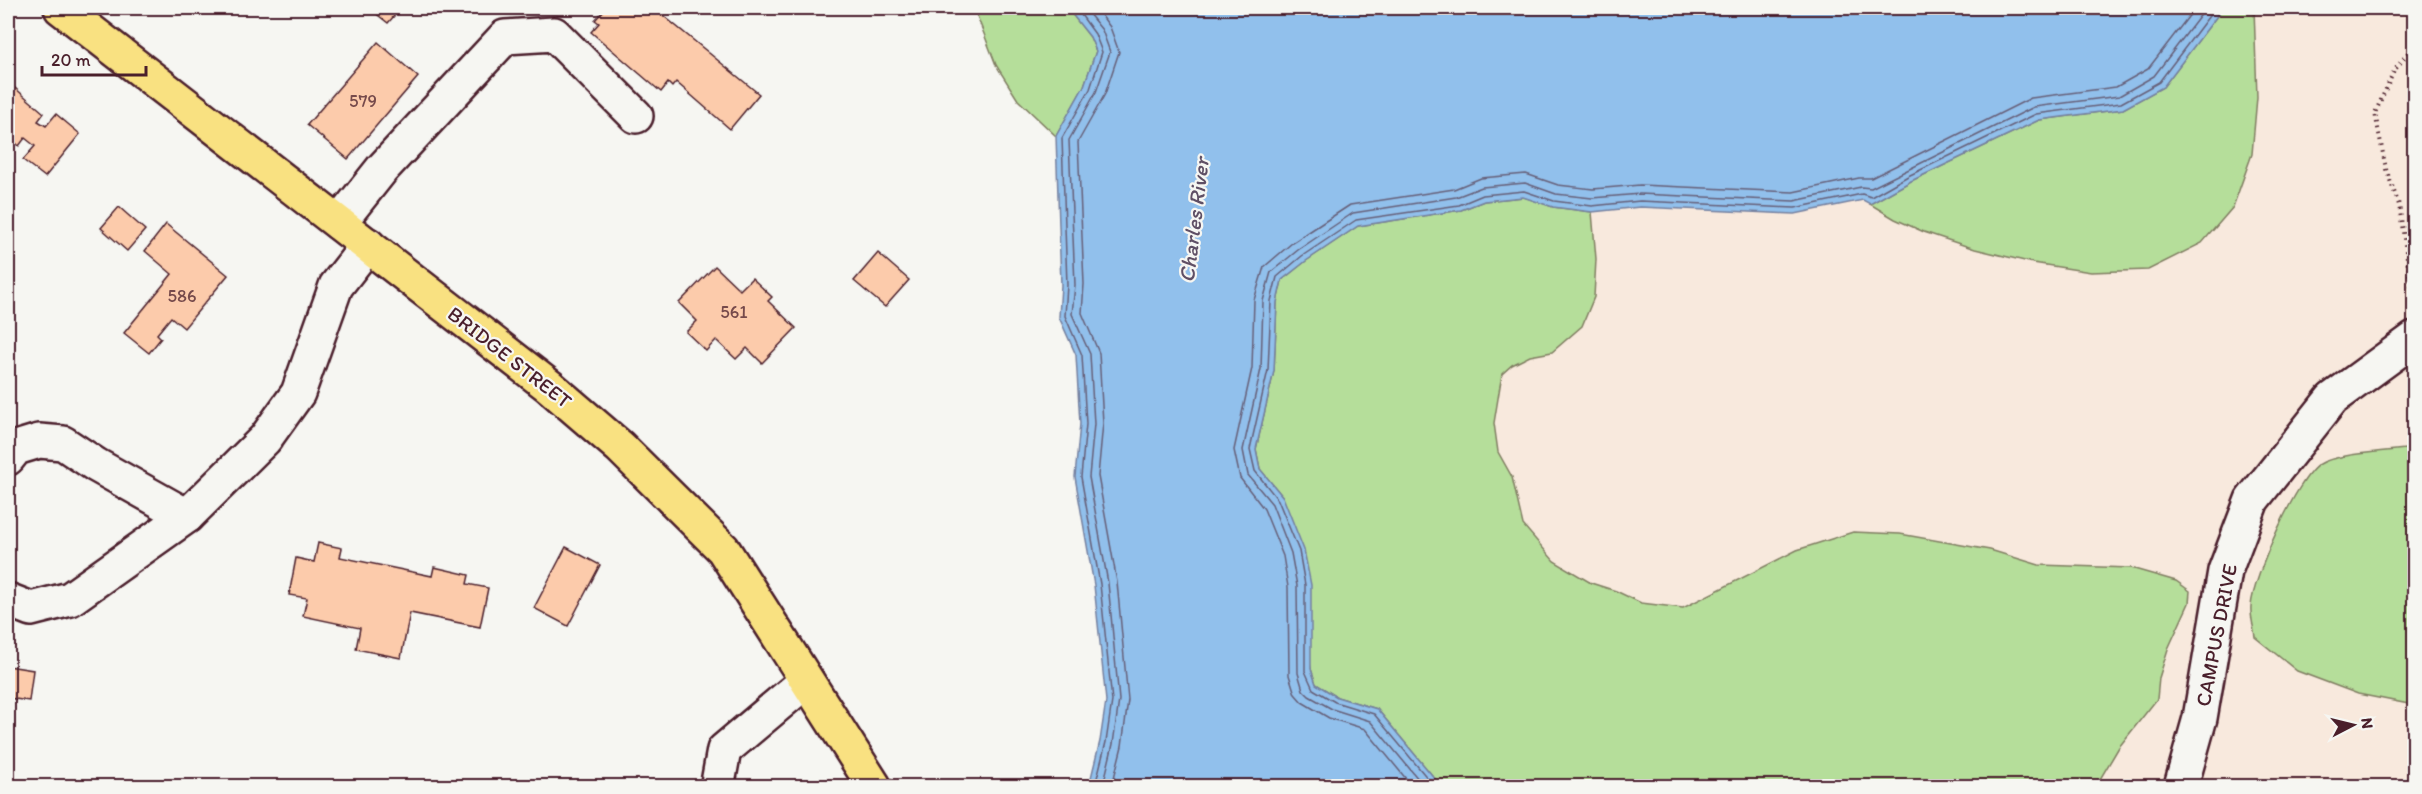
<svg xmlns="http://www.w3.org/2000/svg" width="2422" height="794" viewBox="0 0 2422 794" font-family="Itim,sans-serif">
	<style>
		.built { fill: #f8e9dd }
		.green { fill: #b5de9a; stroke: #807e62; stroke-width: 1.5 }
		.water { fill: #91c0ec; stroke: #75809f; stroke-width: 1.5 }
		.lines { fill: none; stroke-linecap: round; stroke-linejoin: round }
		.shore { stroke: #665f78; stroke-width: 1.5 }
		.building { fill: #fccbab; stroke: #4a1f2b; stroke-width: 1.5 }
		.minor-casing { stroke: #4a1f2b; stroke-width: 38 }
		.major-casing { stroke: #4a1f2b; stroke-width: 38 }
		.path { stroke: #4a1f2b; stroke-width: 4; stroke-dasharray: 1.5 4.5; stroke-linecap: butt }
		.minor { stroke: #f6f6f2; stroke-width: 33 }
		.major { stroke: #f9e181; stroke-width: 33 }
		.labels { text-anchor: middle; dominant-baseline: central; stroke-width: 4.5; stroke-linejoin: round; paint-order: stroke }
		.number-label { font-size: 18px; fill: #764a4b }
		.street-label { font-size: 21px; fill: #4a1f2b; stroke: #f6f6f2 }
		.water-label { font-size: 22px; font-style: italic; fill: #5f4f65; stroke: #f6f6f2 }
	</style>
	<rect width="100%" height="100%" fill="#f6f6f2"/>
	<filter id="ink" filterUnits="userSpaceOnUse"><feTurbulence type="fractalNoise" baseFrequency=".0167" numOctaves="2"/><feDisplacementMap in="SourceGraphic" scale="12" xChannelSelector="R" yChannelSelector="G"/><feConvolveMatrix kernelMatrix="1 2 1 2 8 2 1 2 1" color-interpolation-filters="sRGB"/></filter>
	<g filter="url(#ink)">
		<path class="built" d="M2223,8H2414V786H1441L1377,709L1358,226L1640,207L1795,214L1863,200L2123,109L2163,87Z"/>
		<g class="green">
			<path d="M974,8H1070L1071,13L1090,37L1096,51L1084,86L1056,136L1018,100L996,65Z"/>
			<path d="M2223,8H2254L2257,97L2252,154L2233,207L2202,243L2148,270L2091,272L2033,263L1975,249L1924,232L1895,219L1870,204L1911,181L2039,120L2123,109L2163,87Z"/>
			<path d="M1524,197L1553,207L1592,212L1596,259L1594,297L1582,326L1552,352L1530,356L1512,365L1502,374L1494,423L1498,452L1512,477L1523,525L1554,561L1591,583L1616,591L1641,603L1683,608L1797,550L1853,532L1900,534L1990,550L2039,565L2131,568L2176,581L2190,591L2189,603L2168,649L2159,678L2157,699L2119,747L2096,786H1441L1377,709L1337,697L1316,684L1311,669L1283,497L1260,469L1256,449L1274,371L1277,302L1282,280L1306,261L1358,226L1461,210L1484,201Z"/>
			<path d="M2414,448V705L2358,694L2297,671L2255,637C2254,628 2250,616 2251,606C2253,579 2297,476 2320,464C2338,453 2392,451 2414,448Z"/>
		</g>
		<path class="water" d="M1070,8H2223L2163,87L2123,109L2039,120L1911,181L1870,204L1863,200L1795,214L1640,207L1592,212L1553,207L1523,197L1484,201L1461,210L1358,226L1306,261L1282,280L1277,302L1274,371L1256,449L1260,469L1283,497L1304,550L1311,585V669L1316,684L1337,697L1377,709L1441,786H1089L1100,741L1106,701L1094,585L1075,477L1080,424L1076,355L1059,317L1061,285L1056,136L1084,86L1096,51L1090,37L1071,13Z"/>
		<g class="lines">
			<g class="shore">
				<path d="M1076,8L1095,34L1102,52L1090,89L1062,138L1067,285L1065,316L1082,355L1086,424L1081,477L1100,584L1112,701L1106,742L1095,786"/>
				<path d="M1084,8L1102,30L1110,52L1096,92L1069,140L1075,285L1072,314L1090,354L1094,424L1089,477L1108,583L1119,700L1113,744L1103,786"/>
				<path d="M1096,8L1110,27L1119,52L1105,94L1078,142L1084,284L1082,313L1099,353L1103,423L1098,476L1117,582L1128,700L1122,746L1112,786"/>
				<path d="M1412,786L1365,729L1329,718L1302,702L1295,694L1289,675L1288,587L1283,556L1264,509L1240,478L1234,450L1252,368L1254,300L1264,267L1292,243L1350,205L1454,189L1481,178L1526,174L1558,185L1593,189L1640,185L1793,192L1859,178H1871L2031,98L2116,87L2148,69L2195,8"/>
				<path d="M1424,786L1370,721L1332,709L1309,696L1303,690L1298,673L1297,586L1291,553L1272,504L1248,475L1243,450L1261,369L1263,301L1271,272L1298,250L1353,213L1456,197L1482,187L1525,183L1556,194L1592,198L1640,194L1794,201L1861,187L1871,188L2034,107L2119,96L2154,76L2206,8"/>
				<path d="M1434,786L1374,714L1335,702L1313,689L1305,671V585L1299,551L1278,500L1255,471L1250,449L1268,370L1271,301L1277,277L1302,256L1356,220L1459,205L1483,195L1524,191L1554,201L1592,206L1640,201L1795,208L1862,194L1871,197L1908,176L2036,114L2121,103L2159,82L2215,8"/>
			</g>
		</g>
		<g class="building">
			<path d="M369,8H401L388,23Z"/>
			<path d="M606,8H654L759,94L730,129L676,82L672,87L668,83L661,92L591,32L599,23L595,20Z"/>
			<path d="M378,42L418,77L348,159L307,125Z"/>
			<path d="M8,82L44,113L38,121L46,126L56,114L80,134L45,177L23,160L35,146L25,138L19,146L8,136Z"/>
			<path d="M119,207L145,230L127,251L101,228Z"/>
			<path d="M166,224L228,275L184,328L171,317L157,334L161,338L149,353L124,333L172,274L145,251Z"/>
			<path d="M878,253L909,280L885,307L854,281Z"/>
			<path d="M715,266L740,290L752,278L772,297L768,301L796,328L762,363L747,348L736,359L716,340L706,351L686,332L697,321L679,303Z"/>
			<path d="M318,543L342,548L340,557L432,576L434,567L469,575L467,584L488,588L480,627L410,613L401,658L356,649L360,628L303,616L307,598L289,595L296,558L314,562Z"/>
			<path d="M566,547L600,565L568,626L534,608Z"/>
			<path d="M8,666L33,670L29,701L8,698Z"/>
		</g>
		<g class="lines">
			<g class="minor-casing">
				<g id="minor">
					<path d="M339,223L382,169L505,37L554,34L636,116"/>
					<path d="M8,458L16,448L39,441L63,443L96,465L187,516"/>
					<path d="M8,600L31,609L70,599L187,516L265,439L298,393L336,286L368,245"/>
					<path d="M720,786L718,783L724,750L806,681"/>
					<path d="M2181,786L2200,718L2225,571L2252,500L2332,399L2414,339"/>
				</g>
			</g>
			<g class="major-casing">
				<path id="major" d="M61,8L549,386L620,447L723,549L874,786"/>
			</g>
			<path class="path" d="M2414,305L2399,205L2386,169L2375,113L2394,71L2414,45"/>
			<use href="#minor" class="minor"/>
			<use href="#major" class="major"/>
		</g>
	</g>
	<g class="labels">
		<g class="number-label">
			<text x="363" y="101">579</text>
			<text x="182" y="296">586</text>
			<text x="734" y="312">561</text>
		</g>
		<g class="street-label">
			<text transform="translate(510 357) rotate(38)">BRIDGE STREET</text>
			<text transform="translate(2216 635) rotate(-79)">CAMPUS DRIVE</text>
		</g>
		<g class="water-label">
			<text transform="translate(1194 220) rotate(-83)">Charles River</text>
		</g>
	</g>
	<rect width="2422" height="794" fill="none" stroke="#f6f6f2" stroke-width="30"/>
	<rect x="15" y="15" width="2392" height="764" fill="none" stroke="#4a1f2b" stroke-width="2" filter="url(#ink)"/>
	<g transform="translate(2353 725) rotate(83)" stroke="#f6f6f2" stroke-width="4.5" paint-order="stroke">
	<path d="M0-4.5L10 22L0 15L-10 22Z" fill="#4a1f2b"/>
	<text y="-9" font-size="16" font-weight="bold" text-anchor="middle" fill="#4a1f2b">N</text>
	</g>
	<path d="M42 66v9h104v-9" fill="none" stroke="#4a1f2b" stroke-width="3"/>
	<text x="51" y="66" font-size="18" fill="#4a1f2b" stroke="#f6f6f2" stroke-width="4.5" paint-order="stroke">20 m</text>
</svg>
